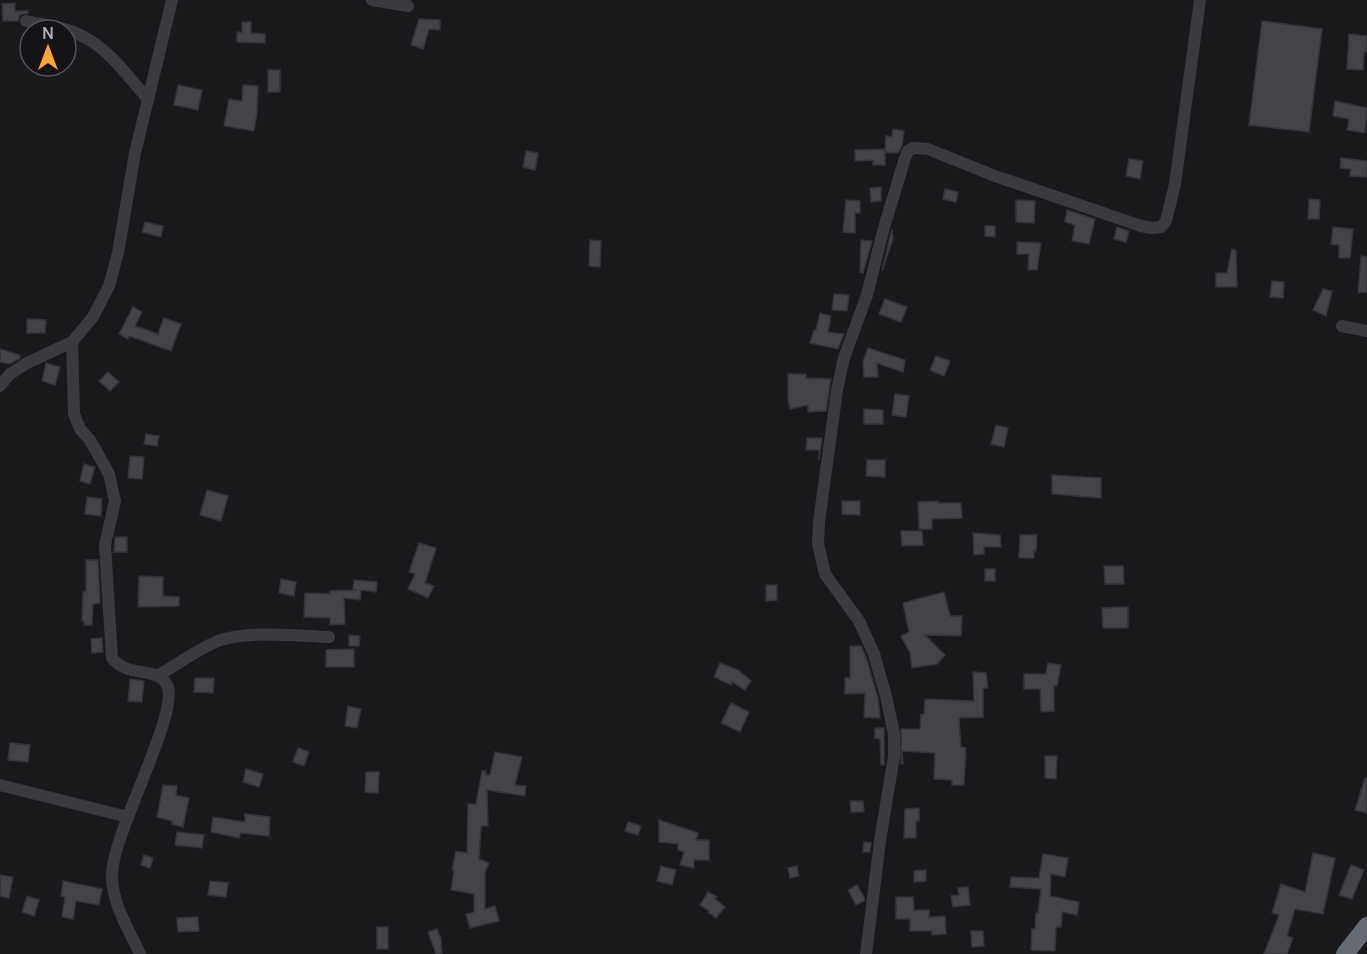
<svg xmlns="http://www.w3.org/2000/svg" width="1367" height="954" viewBox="0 0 1367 954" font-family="Manrope,sans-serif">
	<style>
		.building { fill: #434449; stroke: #333338; stroke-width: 1.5 }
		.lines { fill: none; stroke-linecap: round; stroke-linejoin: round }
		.minor { stroke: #393b41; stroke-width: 12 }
		.highway { stroke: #656a72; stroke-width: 18 }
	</style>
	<rect width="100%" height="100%" fill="#19191c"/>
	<g class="building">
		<path d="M15,3V11H28V13L20,15L18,21H3L2,4Z"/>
		<path d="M419,19L440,20V30L429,29L423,49L411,45Z"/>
		<path d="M1262,21L1322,29L1309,132L1249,125Z"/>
		<path d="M242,22H251V33L265,34V43L237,42V32L242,33Z"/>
		<path d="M1349,34L1367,36V52H1364L1363,70L1347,69Z"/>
		<rect x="268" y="70" width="12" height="22"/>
		<path d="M178,85L202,90L198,110L174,105Z"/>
		<path d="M243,85L258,86L257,113L254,131L224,126L229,99L242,101Z"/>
		<path d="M1335,101L1367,108L1365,133L1347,130L1349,119L1333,116Z"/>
		<path d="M893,129L904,131L902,146L898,153L885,152L886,136L892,137Z"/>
		<path d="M885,149V165H873V160L855,161V150Z"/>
		<path d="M526,151L538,153L535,170L523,167Z"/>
		<path d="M1341,158L1367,161V177L1350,176L1351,169L1340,168Z"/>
		<path d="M1129,159L1143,161L1140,179L1126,176Z"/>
		<path d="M881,187V201L871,202L870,188Z"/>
		<path d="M945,189L958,192L956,202L943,199Z"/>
		<path d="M1309,199L1320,200L1319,219H1308Z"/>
		<path d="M846,200L860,201V213H855V233L843,232Z"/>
		<path d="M1016,200L1035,201L1034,223L1016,222Z"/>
		<path d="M1067,210L1095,219L1089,244L1072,241L1075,225L1065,222Z"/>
		<path d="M145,222L163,226L161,237L142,232Z"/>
		<path d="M985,226H995V237L985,236Z"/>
		<path d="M1117,227L1129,231L1126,242L1114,239Z"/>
		<path d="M1333,227L1353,229L1350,258H1339V245L1331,244Z"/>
		<path d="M892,229L893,239L882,271L891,233Z"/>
		<path d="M590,240L601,241L600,267L589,266Z"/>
		<path d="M861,240L872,241L863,273L860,272Z"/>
		<path d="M1017,242L1041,243L1037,270H1028L1029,254H1017Z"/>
		<path d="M1232,249L1236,250L1237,287H1216V273H1227Z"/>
		<path d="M1361,256L1367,257V292L1358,293Z"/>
		<path d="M1272,281L1284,282L1283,298L1270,297Z"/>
		<path d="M1323,289L1332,291L1326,316L1313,310Z"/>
		<path d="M834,294L849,295L847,311L832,310Z"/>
		<path d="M885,299L907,307L901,322L879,314Z"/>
		<path d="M133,307L142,312L135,326L158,334L164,318L181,324L171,351L129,336L128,339L119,334Z"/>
		<path d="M820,313L831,316L828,332L844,334L838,349L810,343L814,330H816Z"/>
		<path d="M27,319L46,320L45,333H27Z"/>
		<path d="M868,348L905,360L903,372L877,363L878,377H864L863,362Z"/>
		<path d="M0,349L20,355V358L10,364L0,362Z"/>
		<path d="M936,356L950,361L944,376L930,370Z"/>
		<path d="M46,363L60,367L55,385L42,381Z"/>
		<path d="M108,372L119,382L110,391L99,381Z"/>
		<path d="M788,374H806V378L831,379L826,411L808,412V405L790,409L788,399Z"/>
		<path d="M895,394L909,396L906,417L892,415Z"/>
		<path d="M864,409L883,410V424H864Z"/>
		<path d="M996,425L1008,428L1004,447L991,444Z"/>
		<path d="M146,434L159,436L157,446L144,444Z"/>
		<path d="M807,438H822L819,460V450H806Z"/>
		<path d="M130,456L144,457L142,479L128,478Z"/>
		<path d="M867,460H885V477L866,476Z"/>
		<path d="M84,464L95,467L90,484L80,481Z"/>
		<path d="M1052,475L1101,478V498L1052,494Z"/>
		<path d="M207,490L228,496L221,521L200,515Z"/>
		<path d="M87,497L102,499L101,516L85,514Z"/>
		<path d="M842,501H860V515L842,514Z"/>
		<path d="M938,501V503H961L962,518L932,519V529H919L918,502Z"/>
		<path d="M901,531H922L923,545L902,546Z"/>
		<path d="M973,533L1000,535L1001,547H984V554L974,555Z"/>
		<path d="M1020,535H1037L1036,551H1034V558H1019Z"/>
		<path d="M115,537H127V552H114Z"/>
		<path d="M419,543L436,548L425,583L434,586L428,598L408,589L415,574L409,572Z"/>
		<path d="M86,560H98L100,603L93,604L92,625H84V621H82L83,592H86Z"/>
		<path d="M1104,566H1123L1124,584H1105Z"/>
		<rect x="985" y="569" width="10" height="12"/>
		<path d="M139,576L163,577V596L179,597V606L138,607Z"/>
		<path d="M281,579L296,582L294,596L279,593Z"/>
		<path d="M354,580L377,582L376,592L361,590L360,600L344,598L345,624L330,625V618L304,617L305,593L330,594V591L357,590H353Z"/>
		<path d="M766,585H777V600L766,601Z"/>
		<path d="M944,592L950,616H962L961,636L925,635L945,655L937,664L912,668L910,653L901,636L909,632L903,603Z"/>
		<path d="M1128,607V628H1103L1102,608Z"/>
		<path d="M349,635L360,636L359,646H349Z"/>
		<path d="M102,638L103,652L92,653L91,639Z"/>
		<path d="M850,646H861L866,657L878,698L880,718L864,717L865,693L845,694V678H850Z"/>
		<path d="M354,649V667H326V650Z"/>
		<path d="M720,663L738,670L751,681L745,690L732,682L731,685L714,677Z"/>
		<path d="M1048,663L1061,665L1057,686L1054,685V711L1041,712L1040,689H1024V674H1046Z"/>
		<path d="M973,672L986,673L988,688H983V717L959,718L961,747L966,748L964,785H952V780L934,779L935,753L902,751L903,764H901V729H920L921,714H924L925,699L974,701Z"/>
		<path d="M195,678H214L213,693L194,692Z"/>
		<path d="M130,679L144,681L142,702L128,701Z"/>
		<path d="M731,703L749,712L740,732L721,723Z"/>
		<path d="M348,706L361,709L357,728L345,726Z"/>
		<path d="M875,728H884V765H881L880,739L875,738Z"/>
		<path d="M10,743L30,745L28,762L8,760Z"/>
		<path d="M298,748L309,752L304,766L293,762Z"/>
		<path d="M495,752L522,757L515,785L526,786L525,796L487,790L488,826H481L479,859L489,863L485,873V909L495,906L499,921L470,928L466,914L474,912V894L451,890L454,870H452L456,851L467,853L468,804H476L482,771H486V775H490Z"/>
		<path d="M1045,756H1057L1056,779L1045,778Z"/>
		<path d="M246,769L263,774L259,787L243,782Z"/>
		<path d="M366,772H379L378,793L365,792Z"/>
		<path d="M1365,778H1367V813L1355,810Z"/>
		<path d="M163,785L177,786L176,795L189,798L183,827L172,824V821L157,817Z"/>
		<path d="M850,801H863L864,812H851Z"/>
		<path d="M919,808V821H916V838H904L905,809Z"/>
		<path d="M245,814L270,817L269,836L241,833L239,838L211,832L213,817L245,822Z"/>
		<path d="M659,820L698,833L696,840H709V860H694V868L680,865L684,852L678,850V844L659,842Z"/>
		<path d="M628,822L641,826L638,835L625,831Z"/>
		<path d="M177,832L204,835L202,848L175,845Z"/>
		<path d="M864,842L871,843L870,852H863Z"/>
		<path d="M1313,853L1335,858L1323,914L1295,909L1287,936L1293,938L1287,954H1264L1279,915L1272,913L1281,884L1305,892Z"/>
		<path d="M1043,854L1068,858L1065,877L1051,874L1050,896L1079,902L1077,915L1062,912L1061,927H1056L1055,951L1031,950L1032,929H1035L1036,913H1038L1041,889L1010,887L1011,877L1039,878Z"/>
		<path d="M144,855L153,858L150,868L141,865Z"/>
		<path d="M1351,865L1364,870L1352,899L1339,895Z"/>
		<path d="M661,866L676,870L672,885L657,881Z"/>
		<path d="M797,866L799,876L790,878L788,868Z"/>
		<path d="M926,870V881L914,882V871Z"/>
		<path d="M0,875L13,877L9,898L0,896Z"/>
		<path d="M63,881L102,889L99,905L76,901L73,919L62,917L65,897L61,896Z"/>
		<path d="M210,881L228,883L226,897L208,895Z"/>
		<path d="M857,885L865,899L864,901L856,905L848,890Z"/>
		<path d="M968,887L970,905L953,907L951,896L959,895L958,888Z"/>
		<path d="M708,892L717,897L715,899L725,907L716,918L708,912L709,911L700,905Z"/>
		<path d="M27,896L39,900L34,916L22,912Z"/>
		<path d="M896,897H913L914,910H929V917L945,916L946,934L932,935V931H910V919H896Z"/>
		<path d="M198,917L199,931L178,932L177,918Z"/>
		<rect x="377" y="927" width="11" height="22"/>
		<path d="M437,929L441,939L442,954H436L428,932Z"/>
		<path d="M971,931H983L984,946L972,947Z"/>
	</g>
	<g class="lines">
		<g class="minor">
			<path d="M372,0L408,6"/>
			<path d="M26,21C45,25 66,27 84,37C110,50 129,78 148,99"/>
			<path d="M1342,326L1367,331"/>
			<path d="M72,342L74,414L80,429L90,440L109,474L115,501L105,545L112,658C127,678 157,666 167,685C181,712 110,837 112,877C112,903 129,930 140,954"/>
			<path d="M0,386L10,374L27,363L72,342L93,317L109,286L118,253L135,153L172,0"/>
			<path d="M157,676C177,665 196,650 218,641C246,630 298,636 329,637"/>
			<path d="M0,785L128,817"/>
			<path d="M866,954L880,841L894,756V734L886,696L874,654L859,621L825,574L818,544L819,522L837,390L844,358L867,295L883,231L905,158L908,151L913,148L928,149L995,176L1141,226L1152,228L1161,227L1166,221L1175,184L1200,0"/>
		</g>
		<path class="highway" d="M1345,954L1367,926"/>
	</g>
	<g transform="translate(48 48)"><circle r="28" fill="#141417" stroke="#505359" stroke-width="1.5"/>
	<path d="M0-4.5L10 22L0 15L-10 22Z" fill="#ffa72d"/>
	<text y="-9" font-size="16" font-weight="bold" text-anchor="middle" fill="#aab1bc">N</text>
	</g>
</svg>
